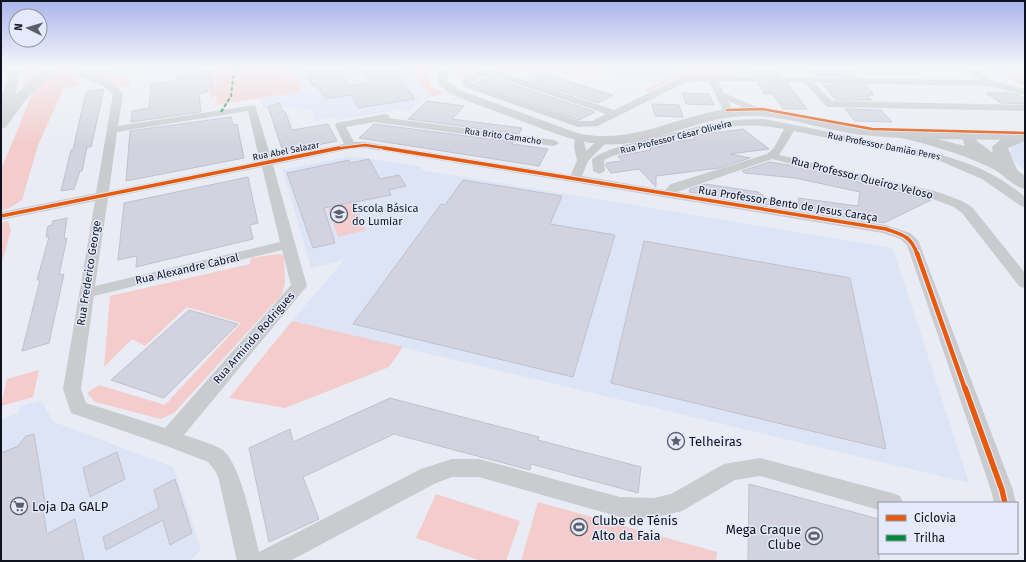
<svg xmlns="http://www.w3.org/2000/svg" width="1026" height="562" viewBox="0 0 1026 562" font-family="'Fira Sans',sans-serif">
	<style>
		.built { fill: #dce4f6 }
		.green { fill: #f3cccb }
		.building { fill: #d2d3de; stroke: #c0c1cc }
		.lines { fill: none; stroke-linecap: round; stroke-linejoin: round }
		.minor { fill: #cacbce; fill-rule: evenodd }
		.tertiary { fill: #cacbce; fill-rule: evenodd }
		.secondary { fill: #cacbce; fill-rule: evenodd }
		.trunk { fill: #cacbce; fill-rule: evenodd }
		.quiet { stroke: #00873e; stroke-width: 2; stroke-dasharray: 4 2; stroke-linecap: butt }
		.cycleway-far3-casing { stroke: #e4eaf9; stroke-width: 4 }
		.cycleway-far2-casing { stroke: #e4eaf9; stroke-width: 5.5 }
		.cycleway-far1-casing { stroke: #e4eaf9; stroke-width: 7 }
		.cycleway-casing { stroke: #e4eaf9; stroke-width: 8 }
		.cycleway-far3 { stroke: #e8590c; stroke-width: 2.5 }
		.cycleway-far2 { stroke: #e8590c; stroke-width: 3.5 }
		.cycleway-far1 { stroke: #e8590c; stroke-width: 4.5 }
		.cycleway { stroke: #e8590c; stroke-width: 5.5 }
		.labels { text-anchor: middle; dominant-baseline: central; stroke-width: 3; stroke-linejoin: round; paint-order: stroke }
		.far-street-label { font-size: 9px; fill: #0e131f; stroke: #e4eaf9 }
		.street-label { font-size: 11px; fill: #0e131f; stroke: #e4eaf9 }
		.poi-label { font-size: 11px; fill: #0e131f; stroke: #e4eaf9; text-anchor: start }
		.near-poi-label { font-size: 13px; fill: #0e131f; stroke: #e4eaf9; text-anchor: start }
	</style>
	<rect width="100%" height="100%" fill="#e9ecf4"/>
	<g class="built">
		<path d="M261,67H410L418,76V81L432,97L424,99L409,111L397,110L336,120L334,117L315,121L312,111L281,106L263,109L260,98L243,101Z"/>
		<path d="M605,67H692L660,81H626L607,74Z"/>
		<path d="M1025,141V170L1014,161L1010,152L1013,146Z"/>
		<path d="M351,156L422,167L420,170L893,248L969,483L292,321L344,260L311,268L283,170Z"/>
		<path d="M41,401L54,422L173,467L201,549L190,561H1V420L18,413L20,406Z"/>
	</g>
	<g class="green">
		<path d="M26,67H43L25,85L22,86Z"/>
		<path d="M58,67H74L73,71L79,79L74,81L85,85L64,88L38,145L22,200L8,209L1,210V170L30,99L37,86Z"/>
		<path d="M213,67H285L287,74L295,73L302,91L217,105L216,96L211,98L210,90L216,88Z"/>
		<path d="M410,67H428L431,86L443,94L432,96L418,81V76Z"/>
		<path d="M463,67H598L604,73L594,74L493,70L473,73L459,81L456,77L458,72Z"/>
		<path d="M692,67L730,69L733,76H690L679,77L648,92L643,90Z"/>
		<path d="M102,73V75L114,74V77H130L129,86L124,87L94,76Z"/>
		<path d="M1016,73H1025V86L1009,78V76Z"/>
		<path d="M354,203L366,230L338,237L328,209Z"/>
		<path d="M8,221L11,230L1,265V223Z"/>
		<path d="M279,254L284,256L285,283L282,294L174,413L161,419L95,402L87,393L99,385L165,405L241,323L187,307L145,346L132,339L104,367L110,296L250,264L251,258Z"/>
		<path d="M292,321L403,347L389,367L285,408L229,398Z"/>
		<path d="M39,370L33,397L1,406L7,379Z"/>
		<path d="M436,494L520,521L506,561H481L416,538Z"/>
		<path d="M538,502L717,552L716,561H521Z"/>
	</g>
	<g class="building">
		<path d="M304,67H338L348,86L370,83L360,67H392L415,99L358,108L351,95L325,99L317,85L313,86Z"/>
		<path d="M747,67L776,68L782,76L752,75Z"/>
		<path d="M808,67H849L858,77L815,76Z"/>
		<path d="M211,71L214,88L208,89V92L199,94L201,112L131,122L132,111L149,108L151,84L178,80V76Z"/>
		<path d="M544,73L574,83L613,95L598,103L529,80Z"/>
		<path d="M487,78H494L595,112L579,120L475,83Z"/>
		<path d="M757,83H787L807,109H783L773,94H765Z"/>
		<path d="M823,85H866L873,93H871L873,95H867L872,100H836Z"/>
		<path d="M104,89L91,147H87L82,171H80L74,189L61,191L71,150H73L86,92Z"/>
		<path d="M683,93L709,94L714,105L686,104Z"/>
		<path d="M986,93H1011L1019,95L1025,99V104L1001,103Z"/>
		<path d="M427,101L464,106L452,119L522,128L519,134L408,119Z"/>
		<path d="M280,103L283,112L285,111L292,130L328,124L337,141L283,152L268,106Z"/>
		<path d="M652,104L679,105L683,117L655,116Z"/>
		<path d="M845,109L881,110L892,122L855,121Z"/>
		<path d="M231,117L233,125L237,124L244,158L126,181L130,131Z"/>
		<path d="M374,124L513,142L512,144L548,149L539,166L359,138Z"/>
		<path d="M743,129L769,149L730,154L750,158L719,168L656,176V187L639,169L611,173L606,166V163L622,161L618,156L651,150L649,148L666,145L665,143L696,139L692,136Z"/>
		<path d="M369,159L380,179L399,175L406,186L389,190L391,195L324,208L335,243L313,248L287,173L349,160L350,163Z"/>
		<path d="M769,162L795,166L931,200L884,223L800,210L798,198L858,206L860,192L795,178L745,173L742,171Z"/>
		<path d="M248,177L258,223L250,225L253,239L136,267L137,256L118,260L124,203Z"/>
		<path d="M463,180L562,196L550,224L615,235L573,377L353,324L441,204L445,205Z"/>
		<path d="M706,184L758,192L780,207L689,192L690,189Z"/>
		<path d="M67,218L64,239L67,238L59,275L64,274L49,343L22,351L40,280H37L49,237H46L48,226L52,225L53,221Z"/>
		<path d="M644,241L850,278L886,449L611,383Z"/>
		<path d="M189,310L238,324L164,398L111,380Z"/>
		<path d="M390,398L539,437L538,440L641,467L638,493L531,464L530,470L394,434L303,477L319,519L269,542L249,448L290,429L293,442Z"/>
		<path d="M34,434L46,508L43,510L47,534L75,519L84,561H1V453L18,446L26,436Z"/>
		<path d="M117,452L125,479L90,497L83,468Z"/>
		<path d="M175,479L192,533L170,545L163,520L106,550L103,537L159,508L154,490Z"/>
		<path d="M749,484L879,519V561H748Z"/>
	</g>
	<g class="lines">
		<g class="minor">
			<path d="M75,67H83L84,71L108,67H131L91,75L114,84L123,94L118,126L255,105L271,158L344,144L335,125L336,123L385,114L389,115V118L554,140L559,143L554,146L374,122L346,127L354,142H365L571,175L577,160L574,147L575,136H583L586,151L599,139L603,138L608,141L588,161L582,176L665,190L671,184L767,154L774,148L784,129C740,120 706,130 664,142C647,146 630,150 613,156L604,160L605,171L599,174L593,171L592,159L600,154L612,149C626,144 641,141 656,137C692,128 726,118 764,119C801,126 838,134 875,141C931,152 980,159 1025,197V207L1021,206L982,179L940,161L794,131L779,155L938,192L962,201L972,207L1025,273V288L1020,287L962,213L954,207L930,198L772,159L677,192L886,225L910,233L918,240L1013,490L1016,503H994L991,490L907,245L900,239L883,233L365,148L350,149L273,165L307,286L184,435C196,439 210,443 221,449C241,461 253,529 259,552L421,469L452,459H479L620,497L653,498L671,494L724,464L760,458L892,493L900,496L903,503H879V510L760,476L735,480L682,511L653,518L620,517L479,477H452L434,484L290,561H237L219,480L216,472L208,462L164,445L71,413L63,389L95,201L1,220V212L96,193L113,94L103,86L78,76ZM248,111L260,161L109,191L117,132ZM262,167L280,242L95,286L108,198ZM282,250L291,285L165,428L86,403L81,389L94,296Z"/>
			<path d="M963,67H973L992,81L1025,89V95L989,86L814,83L832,101L1025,105V111L829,107L826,106L804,82L718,81L724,93L771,113L766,116L762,115L728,101L732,110L722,117L717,114L722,109L721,106L709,81L686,82L598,126L578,127L465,87L462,81L478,71L495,70L614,110L684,76L979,80ZM483,76H494L606,114L592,121H579L472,83L471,82Z"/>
		</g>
		<path class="tertiary" d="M440,67H451L448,76V81L459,90L577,133C637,147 685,109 743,108C783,108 822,122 862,127C916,133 971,131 1025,132V140C971,139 916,141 862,135C827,131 794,118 758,116C713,113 673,136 629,143C591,149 559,135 524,122C500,113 475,104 451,94C439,85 433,83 440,67Z"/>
		<path class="secondary" d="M898,129L965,146L960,134L962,131H972L977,141L993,153L992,147L1001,139L1025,132V141L1008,148L1017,170L1025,176V189C1011,186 1002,172 989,167C958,152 926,144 893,136L891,133L893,130Z"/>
		<g class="trunk">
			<path d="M9,67H21L15,95L44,67H58L24,102L6,127L1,129V97L6,82Z"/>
			<path d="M438,67H453L447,71L440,70Z"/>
		</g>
		<path class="quiet" d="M221,112L231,96L234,72L239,67"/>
		<g class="cycleway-far3-casing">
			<g id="cycleway-far3">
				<path d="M727,110L762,109L872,129L1025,133"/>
				<path d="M334,149L365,145L391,149"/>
			</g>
		</g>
		<g class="cycleway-far2-casing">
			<g id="cycleway-far2">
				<path d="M384,148L886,229C903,235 911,236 917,254"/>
				<path d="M1,216L339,148"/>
			</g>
		</g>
		<g class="cycleway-far1-casing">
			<path id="cycleway-far1" d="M917,253L965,389"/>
		</g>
		<g class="cycleway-casing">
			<path id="cycleway" d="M965,388L1002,490L1005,503"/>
		</g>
		<use href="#cycleway-far3" class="cycleway-far3"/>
		<use href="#cycleway-far2" class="cycleway-far2"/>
		<use href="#cycleway-far1" class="cycleway-far1"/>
		<use href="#cycleway" class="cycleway"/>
	</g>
	<linearGradient id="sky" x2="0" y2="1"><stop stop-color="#aab4ec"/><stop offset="0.46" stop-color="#f5f6fa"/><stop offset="1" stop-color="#f5f6fa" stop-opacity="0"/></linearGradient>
	<rect width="1026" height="146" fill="url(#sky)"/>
	<defs>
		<g id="school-ring" transform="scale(0.9)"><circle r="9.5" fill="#e4eaf9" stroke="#5b5f6a" stroke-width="1.5"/><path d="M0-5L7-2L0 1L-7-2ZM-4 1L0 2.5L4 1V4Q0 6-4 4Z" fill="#5b5f6a"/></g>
		<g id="sight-ring" transform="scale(0.9)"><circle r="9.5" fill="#e4eaf9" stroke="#5b5f6a" stroke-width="1.5"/><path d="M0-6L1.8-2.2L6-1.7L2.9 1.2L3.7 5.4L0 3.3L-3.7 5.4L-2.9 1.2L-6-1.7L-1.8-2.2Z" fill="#5b5f6a"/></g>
		<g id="supermarket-ring" transform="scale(0.9)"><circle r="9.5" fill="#e4eaf9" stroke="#5b5f6a" stroke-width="1.5"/><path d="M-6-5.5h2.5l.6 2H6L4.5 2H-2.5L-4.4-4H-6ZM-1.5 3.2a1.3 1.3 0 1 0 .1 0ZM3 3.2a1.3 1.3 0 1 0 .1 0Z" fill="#5b5f6a"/></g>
		<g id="stadium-ring" transform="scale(0.9)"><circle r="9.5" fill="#e4eaf9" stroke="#5b5f6a" stroke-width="1.5"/><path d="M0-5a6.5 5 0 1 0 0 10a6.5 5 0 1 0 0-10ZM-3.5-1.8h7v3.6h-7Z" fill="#5b5f6a"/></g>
	</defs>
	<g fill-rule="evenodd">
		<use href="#school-ring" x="339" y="214"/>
		<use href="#sight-ring" x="676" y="441"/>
		<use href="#supermarket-ring" x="19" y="506"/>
		<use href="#stadium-ring" x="579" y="527"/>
		<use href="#stadium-ring" x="814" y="536"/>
	</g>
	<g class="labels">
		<g class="far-street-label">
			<text transform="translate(503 136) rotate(8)">Rua Brito Camacho</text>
			<text transform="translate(676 137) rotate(-14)">Rua Professor César Oliveira</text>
			<text transform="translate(884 146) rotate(11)">Rua Professor Damião Peres</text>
			<text transform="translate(286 151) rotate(-11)">Rua Abel Salazar</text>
		</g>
		<g class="street-label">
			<text transform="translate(862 178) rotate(14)">Rua Professor Queiroz Veloso</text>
			<text transform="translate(788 204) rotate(9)">Rua Professor Bento de Jesus Caraça</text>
			<text transform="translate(187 269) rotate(-13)">Rua Alexandre Cabral</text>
			<text transform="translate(89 273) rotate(-81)">Rua Frederico George</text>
			<text transform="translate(254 338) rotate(-49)">Rua Armindo Rodrigues</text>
		</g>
		<g class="poi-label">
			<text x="352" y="208">Escola Básica<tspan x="352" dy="13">do Lumiar</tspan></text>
		</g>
		<g class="near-poi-label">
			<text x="689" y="441">Telheiras</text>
			<text x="32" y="506">Loja Da GALP</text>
			<text x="592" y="520">Clube de Ténis<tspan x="592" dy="15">Alto da Faia</tspan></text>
			<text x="801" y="529" text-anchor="end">Mega Craque<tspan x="801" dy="15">Clube</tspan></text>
		</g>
	</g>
	<rect width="1026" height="562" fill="none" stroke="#0e131f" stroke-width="4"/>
	<rect x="878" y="502" width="140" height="52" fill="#e4eaf9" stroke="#8e94a2"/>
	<rect x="886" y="515" width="20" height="6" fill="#e8590c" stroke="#8e94a2"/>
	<text x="914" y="522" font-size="12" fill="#0e131f">Ciclovia</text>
	<rect x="886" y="535" width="20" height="6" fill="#00873e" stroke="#8e94a2"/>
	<text x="914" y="542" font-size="12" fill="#0e131f">Trilha</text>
	<g transform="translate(28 28) rotate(275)"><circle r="19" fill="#e4eaf9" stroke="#8e94a2"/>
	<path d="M0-3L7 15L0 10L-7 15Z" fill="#5b5f6a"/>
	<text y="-6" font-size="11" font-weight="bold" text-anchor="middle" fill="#0e131f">N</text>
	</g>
</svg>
